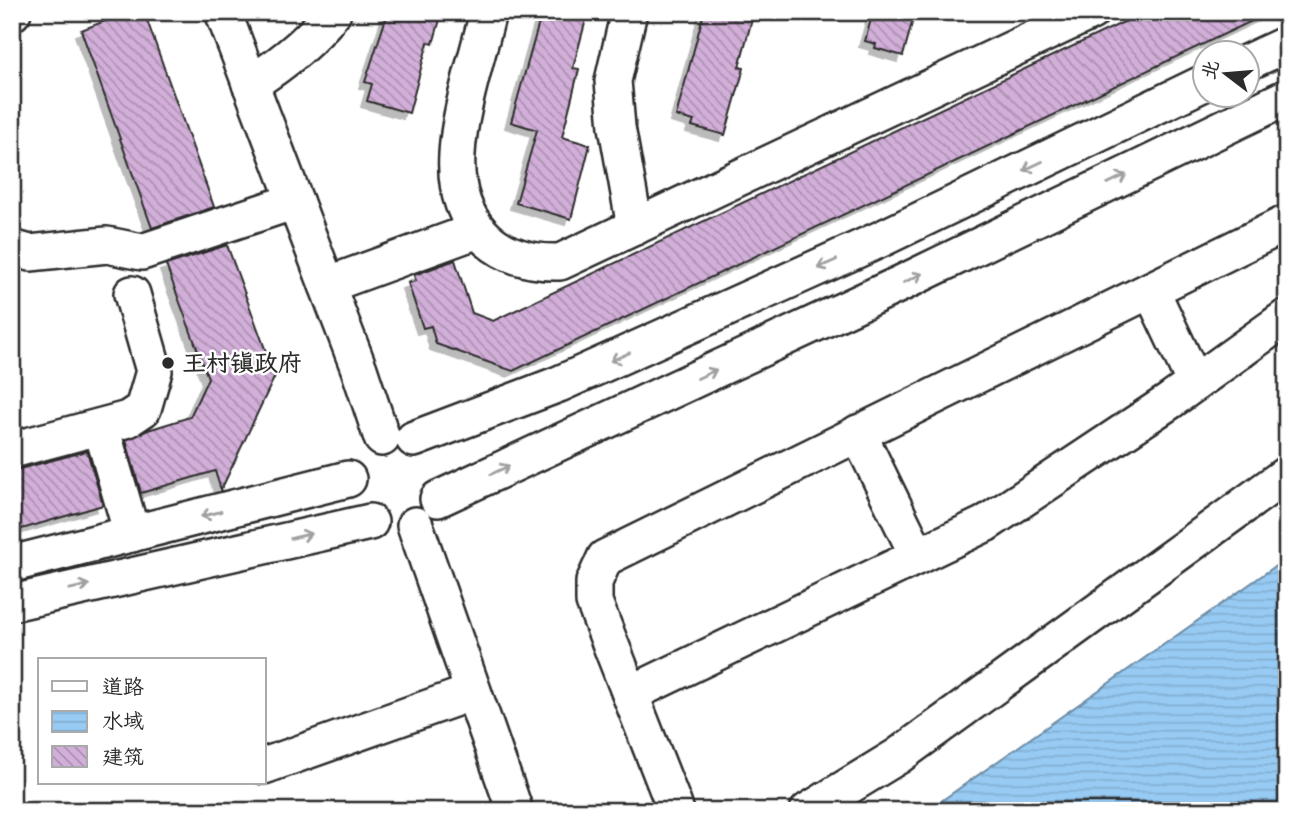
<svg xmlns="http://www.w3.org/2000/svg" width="1299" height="823" viewBox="0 0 1299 823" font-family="'Shantell Sans','LXGW WenKai TC',sans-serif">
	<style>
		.water { fill: url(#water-rules); stroke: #6c8ba4; stroke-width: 2 }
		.building { fill: url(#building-back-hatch); stroke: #2b2b2b; stroke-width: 2; filter: url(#shadow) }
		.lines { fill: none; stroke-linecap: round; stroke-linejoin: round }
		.minor-casing { stroke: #2b2b2b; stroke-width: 40 }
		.minor { stroke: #fff; stroke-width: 35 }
		.oneway { stroke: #a0a0a0 }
		.poi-dot { fill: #2b2b2b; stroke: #fff; stroke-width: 2.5 }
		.labels { text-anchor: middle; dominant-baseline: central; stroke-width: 5; stroke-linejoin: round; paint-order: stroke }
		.poi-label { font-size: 24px; font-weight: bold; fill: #2b2b2b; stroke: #fff; text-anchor: start }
	</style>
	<defs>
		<pattern id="water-rules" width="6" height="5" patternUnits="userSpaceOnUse" patternTransform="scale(1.75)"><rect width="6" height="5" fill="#97cbf4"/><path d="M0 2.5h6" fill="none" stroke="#82aed1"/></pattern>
		<pattern id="building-back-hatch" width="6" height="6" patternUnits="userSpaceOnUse" patternTransform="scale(1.75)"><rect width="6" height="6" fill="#d2afd9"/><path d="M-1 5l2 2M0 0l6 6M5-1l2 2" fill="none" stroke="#ab8fb0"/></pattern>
		<filter id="shadow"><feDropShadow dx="-6" dy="6" stdDeviation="0" flood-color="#0004"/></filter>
	</defs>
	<rect width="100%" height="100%" fill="#fff"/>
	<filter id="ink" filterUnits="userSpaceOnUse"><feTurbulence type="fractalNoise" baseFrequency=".0143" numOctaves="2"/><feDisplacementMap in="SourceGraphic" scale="14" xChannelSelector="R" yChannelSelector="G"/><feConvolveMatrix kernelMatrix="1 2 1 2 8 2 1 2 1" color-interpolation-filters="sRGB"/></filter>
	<g filter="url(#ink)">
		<path class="water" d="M1287,558V811H927Z"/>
		<g class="building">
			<path d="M129,12H144L214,207L152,228L81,30Z"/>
			<path d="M388,12H427L441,16L433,44L428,42L409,113L367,101L372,84L365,82Z"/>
			<path d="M542,12H588L573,68L579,69L562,137L590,145L571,219L516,203L537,130L511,122Z"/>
			<path d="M704,12H754L739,67L744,68L725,135L692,126L694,121L676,116Z"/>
			<path d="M873,12H915L903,56L875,48L876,44L865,41Z"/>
			<path d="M1145,12H1271L513,371L436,344L431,326L423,328L408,283L416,281L414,275L455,260L472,313L493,321Z"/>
			<path d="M227,245L275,376L221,490L215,471L141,493L126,440L148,430L190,417L208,378L166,265Z"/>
			<path d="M87,451L103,505L12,532V471Z"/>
		</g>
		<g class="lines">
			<g class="minor-casing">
				<g id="minor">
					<path d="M223,12L359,369L382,438"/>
					<path d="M488,12C478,55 459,111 457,154C453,221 493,264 560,262L1091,12"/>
					<path d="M629,12L613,81L617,127L635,227"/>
					<path d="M12,13L13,12"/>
					<path d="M1246,63L1287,44"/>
					<path d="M250,84C282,64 310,42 333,12"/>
					<path d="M12,248L30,253L107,245L142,252L295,201"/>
					<path d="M327,285L478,230"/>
					<path d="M1151,290L1195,383"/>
					<path d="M101,427L132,534"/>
					<path d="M858,433L918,556"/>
					<path d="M414,439L559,384L881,239L1204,83"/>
					<path d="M12,450L128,419L143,409L154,371L132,294"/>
					<path d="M438,499L902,283L1287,97"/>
					<path d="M415,525L515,811"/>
					<path d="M12,564L348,479"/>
					<path d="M12,603L370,522"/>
					<path d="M630,694L985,524L1170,401L1287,317"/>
					<path d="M264,766L473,692"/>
					<path d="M676,811L594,602V582L605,558L1287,223"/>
					<path d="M808,811L898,756L1287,474"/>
				</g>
			</g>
			<use href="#minor" class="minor"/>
		</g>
		<defs><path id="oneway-shaft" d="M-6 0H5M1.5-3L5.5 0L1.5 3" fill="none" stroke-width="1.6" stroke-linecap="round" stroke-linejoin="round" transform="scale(1.75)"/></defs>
		<g class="oneway">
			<use href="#oneway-shaft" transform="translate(1033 166) rotate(154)"/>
			<use href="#oneway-shaft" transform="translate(1117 179) rotate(-26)"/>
			<use href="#oneway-shaft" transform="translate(827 264) rotate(156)"/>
			<use href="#oneway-shaft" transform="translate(913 278) rotate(-26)"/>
			<use href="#oneway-shaft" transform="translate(620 357) rotate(156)"/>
			<use href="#oneway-shaft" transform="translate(707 374) rotate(-25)"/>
			<use href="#oneway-shaft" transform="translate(500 470) rotate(-25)"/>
			<use href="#oneway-shaft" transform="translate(211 514) rotate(166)"/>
			<use href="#oneway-shaft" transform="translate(301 536) rotate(-13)"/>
			<use href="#oneway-shaft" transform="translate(79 587) rotate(-13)"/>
		</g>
	</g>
	<circle class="poi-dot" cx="168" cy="363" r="7"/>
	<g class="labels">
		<g class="poi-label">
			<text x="182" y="363">王村镇政府</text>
		</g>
	</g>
	<rect width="1299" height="823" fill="none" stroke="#fff" stroke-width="42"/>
	<rect x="21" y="21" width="1257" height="781" fill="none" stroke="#2b2b2b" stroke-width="2.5" filter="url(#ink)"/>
	<rect x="38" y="658" width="228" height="126" fill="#ffffff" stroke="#aaaaaa" stroke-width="2"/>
	<rect x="52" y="681" width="35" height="10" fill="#ffffff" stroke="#aaaaaa" stroke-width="2"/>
	<text x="102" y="694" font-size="21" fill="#2b2b2b">道路</text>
	<rect x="52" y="711" width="35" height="21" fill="url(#water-rules)" stroke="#aaaaaa" stroke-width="2"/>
	<text x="102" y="728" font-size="21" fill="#2b2b2b">水域</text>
	<rect x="52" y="746" width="35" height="21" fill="url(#building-back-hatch)" stroke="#aaaaaa" stroke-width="2"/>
	<text x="102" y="764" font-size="21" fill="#2b2b2b">建筑</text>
	<g transform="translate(1226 74) rotate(286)"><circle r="33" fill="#ffffff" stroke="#aaaaaa" stroke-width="2"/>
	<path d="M0-5L12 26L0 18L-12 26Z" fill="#2b2b2b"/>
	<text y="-10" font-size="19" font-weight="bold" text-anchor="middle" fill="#2b2b2b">北</text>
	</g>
</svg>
